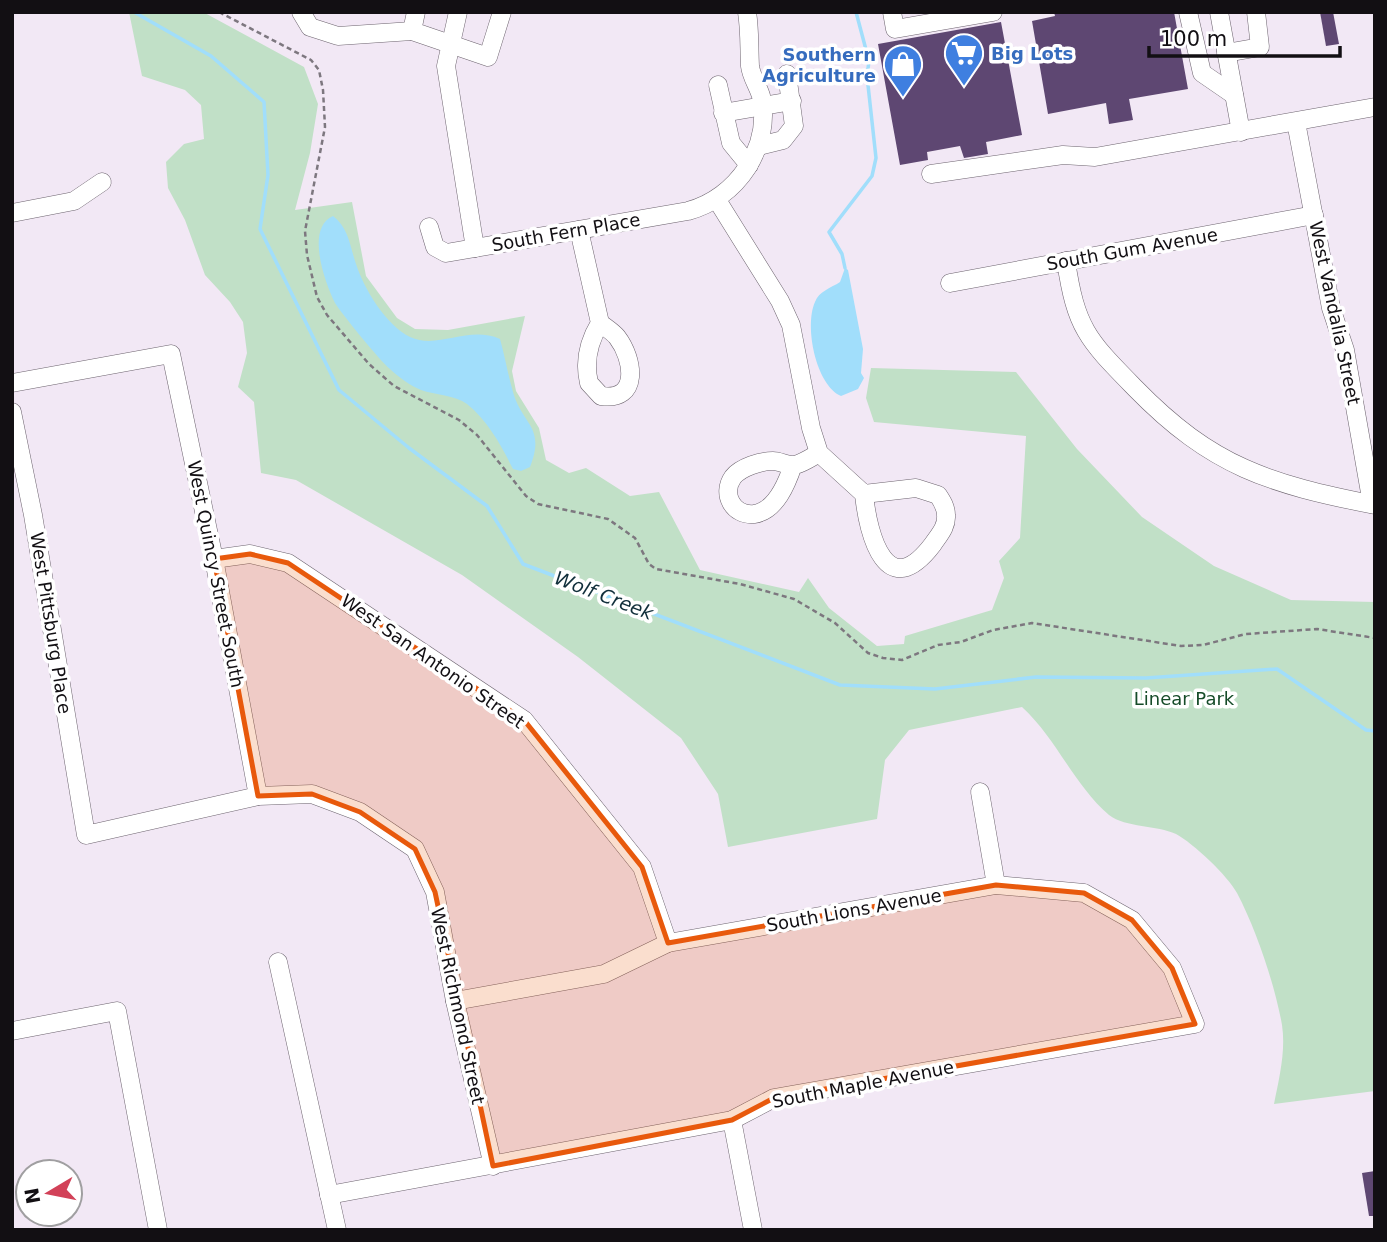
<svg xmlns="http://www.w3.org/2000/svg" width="1387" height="1242" viewBox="0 0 1387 1242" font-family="'DejaVu Sans',sans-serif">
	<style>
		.green { fill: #c1e0c7 }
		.water { fill: #a1defb }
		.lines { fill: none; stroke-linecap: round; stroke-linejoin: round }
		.stream { stroke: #a1defb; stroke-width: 3.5 }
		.building { fill: #5e4772 }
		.minor-casing { stroke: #6d646f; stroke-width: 19 }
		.path { stroke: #7d777f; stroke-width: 2.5; stroke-dasharray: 5 3.5; stroke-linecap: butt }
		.minor { stroke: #fff; stroke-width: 18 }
		.marked { fill: #e8590c; fill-opacity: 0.2; stroke: #e8590c; stroke-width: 5; stroke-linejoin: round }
		.labels { text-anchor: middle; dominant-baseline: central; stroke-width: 7; stroke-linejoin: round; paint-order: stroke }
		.shop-label { font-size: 18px; font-weight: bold; fill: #366cbe; stroke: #fff; text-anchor: start }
		.street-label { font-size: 18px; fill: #120f13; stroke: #fff }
		.park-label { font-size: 18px; fill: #164c29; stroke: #fff }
		.water-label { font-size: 19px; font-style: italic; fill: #102e3a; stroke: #fff }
	</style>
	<rect width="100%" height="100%" fill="#f2e8f5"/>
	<path class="green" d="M129,12H203L304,67L318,104L310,153L295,210L352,202L366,276L397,318L415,329L448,330L525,316L512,371L516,391L539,428L546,460L569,473L586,468L630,496L659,492L700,570L799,592L808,578L829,608L877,646L904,644L905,636L992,610L1004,578L999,561L1020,538L1026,436L874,422L866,398L871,368L1016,372L1077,449L1142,517L1214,566L1291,600L1375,602V1091L1274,1104C1279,1079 1286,1051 1282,1025C1275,985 1256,929 1237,893C1228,876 1193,843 1176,834C1157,825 1126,828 1109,815C1074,785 1056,738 1022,707L909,730L885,760L877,819L728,847L718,794L681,738L578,657L462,575L296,480L261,473L254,402L238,387L247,353L243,322L230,302L205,275L185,220L168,188L166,162L184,144L204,139L201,105L185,90L142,76Z"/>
	<g class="water">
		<path d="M333,216C349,228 350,247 356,264C364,289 386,325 410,337C438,350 468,325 500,339C505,357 508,375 513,392C522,425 546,426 530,467L521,471L513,469C501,445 488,421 467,404C455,395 435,395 421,390C411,386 398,377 390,369C381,362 341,313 335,303C325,283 305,228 333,216Z"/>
		<path d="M845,268L848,270L863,349L861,373L864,378L858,389L841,396C816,385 804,326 815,302C819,291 831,288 840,282Z"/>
	</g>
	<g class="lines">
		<g class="stream">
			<path d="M134,12L211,56L264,102L268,175L260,229L339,390L409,448L487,506L523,564L840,685L935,689L1036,677L1146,678L1277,669L1366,730L1375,731"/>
			<path d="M845,268L842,254L829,232L872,176L876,158L867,76L869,61L856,12"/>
		</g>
	</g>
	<g class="building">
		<path d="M1054,12H1174L1188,89L1129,99L1133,120L1109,124L1106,103L1048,114L1032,21L1055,16Z"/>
		<path d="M1320,12H1333L1339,44L1326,46Z"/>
		<path d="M1001,22L1022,135L986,142L988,154L964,158L960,146L927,152L928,160L900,165L878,44Z"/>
		<path d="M1375,1171V1216H1369L1362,1173Z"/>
	</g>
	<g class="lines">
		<g class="minor-casing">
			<g id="minor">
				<path d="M301,12L310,27L338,36L412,31"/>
				<path d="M416,12L412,31L488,57L502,12"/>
				<path d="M458,12L446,66L475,248"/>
				<path d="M892,12L895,29L993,12"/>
				<path d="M1188,12L1202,73L1234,95"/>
				<path d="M1219,12L1241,132"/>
				<path d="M1226,53L1260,47L1256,12"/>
				<path d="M718,85L731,143L749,165"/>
				<path d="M723,113L792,101"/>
				<path d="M1296,122L1331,308L1345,350L1372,504"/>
				<path d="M759,146L783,140L794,126L787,74"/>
				<path d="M931,174L1063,155L1095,157L1375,107"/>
				<path d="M717,200L780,301L791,325L811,428L819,453L864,494C868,536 887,605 933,544C939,535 947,527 946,515C946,507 942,501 938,495L916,488L864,494"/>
				<path d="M12,213L74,201L102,182"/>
				<path d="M429,227L435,247L446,253L688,211C737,198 772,147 761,96C758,86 751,76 750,66C749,47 750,31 747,12"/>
				<path d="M579,230L600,323C605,327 613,332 617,337C634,359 640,402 601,396L589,383C584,362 589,341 600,323"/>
				<path d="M1066,261C1076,329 1088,340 1135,388C1212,467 1269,484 1375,505"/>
				<path d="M950,283L1314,215"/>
				<path d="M12,383L171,354L214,559L258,796"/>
				<path d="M12,412L33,515L86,835L258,796L312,794L360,812L415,849L435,892L455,1001L493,1166"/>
				<path d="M793,465C787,483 776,511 754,514C733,516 721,494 733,477C741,467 761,461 773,461C780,461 788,466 795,465C803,463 812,457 819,453"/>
				<path d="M214,559L250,554L288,563L524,720L642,867L668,943"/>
				<path d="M980,792L996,885"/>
				<path d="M278,962L337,1230"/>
				<path d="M12,1031L117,1011L158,1230"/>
				<path d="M732,1120L753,1230"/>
				<path d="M329,1195L732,1120L774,1098L1195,1024L1172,968L1132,920L1084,893L996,885L668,943L604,974L455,1001"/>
			</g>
		</g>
		<path class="path" d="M219,12L311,60L319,70L323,90L325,127L305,231L307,255L317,297L327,315L369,364L394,386L459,420L477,435L526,496L538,504L608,519L635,538L649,564L656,569L740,584L794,599L835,623L868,653L883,658L902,660L938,645L961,642L993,630L1032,623L1181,646L1203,645L1246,634L1317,629L1375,638"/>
		<use href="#minor" class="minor"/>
	</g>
	<path class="marked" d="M250,554L288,563L524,720L642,867L668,943L996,885L1084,893L1132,920L1172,968L1195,1024L774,1098L732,1120L493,1166L435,892L415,849L360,812L312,794L258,796L214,559Z"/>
	<defs>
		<g id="supermarket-pin" transform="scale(2.0125)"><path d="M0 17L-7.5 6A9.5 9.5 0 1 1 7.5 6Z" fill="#3f7fe0" stroke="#fff"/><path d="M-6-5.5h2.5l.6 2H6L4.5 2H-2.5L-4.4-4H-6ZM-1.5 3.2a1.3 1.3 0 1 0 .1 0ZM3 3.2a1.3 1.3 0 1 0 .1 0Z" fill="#fff"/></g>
		<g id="shop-pin" transform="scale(2.0125)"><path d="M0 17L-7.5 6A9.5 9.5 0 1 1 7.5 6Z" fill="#3f7fe0" stroke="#fff"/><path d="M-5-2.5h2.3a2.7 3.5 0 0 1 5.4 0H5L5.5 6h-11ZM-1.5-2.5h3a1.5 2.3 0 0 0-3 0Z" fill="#fff"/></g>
	</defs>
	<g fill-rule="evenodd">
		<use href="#supermarket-pin" x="964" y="53"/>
		<use href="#shop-pin" x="903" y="64"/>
	</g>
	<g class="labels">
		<g class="shop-label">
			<text x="991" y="53">Big Lots</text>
			<text x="876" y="54" text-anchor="end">Southern<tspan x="876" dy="21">Agriculture</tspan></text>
		</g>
		<g class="street-label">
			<text transform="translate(566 232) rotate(-10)">South Fern Place</text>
			<text transform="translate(1132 249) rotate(-10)">South Gum Avenue</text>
			<text transform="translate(1335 313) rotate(78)">West Vandalia Street</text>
			<text transform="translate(216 574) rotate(79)">West Quincy Street South</text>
			<text transform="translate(51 623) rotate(81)">West Pittsburg Place</text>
			<text transform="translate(433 661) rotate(35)">West San Antonio Street</text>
			<text transform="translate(854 910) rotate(-10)">South Lions Avenue</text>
			<text transform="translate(458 1006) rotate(78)">West Richmond Street</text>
			<text transform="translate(863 1084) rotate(-11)">South Maple Avenue</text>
		</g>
		<g class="park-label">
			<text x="1184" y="698">Linear Park</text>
		</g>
		<g class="water-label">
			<text transform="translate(604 595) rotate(21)">Wolf Creek</text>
		</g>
	</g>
	<rect width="1387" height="1242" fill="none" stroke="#120f13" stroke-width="28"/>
	<g transform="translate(49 1193) rotate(260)"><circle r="33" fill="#ffffff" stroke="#a09fa1" stroke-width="2"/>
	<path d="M0-5L12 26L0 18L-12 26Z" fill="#d24158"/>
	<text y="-10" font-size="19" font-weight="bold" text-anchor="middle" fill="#120f13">N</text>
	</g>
	<path d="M1149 46v10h191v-10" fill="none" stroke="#120f13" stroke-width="3.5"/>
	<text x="1160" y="46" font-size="21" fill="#120f13" stroke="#ffffff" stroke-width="5" paint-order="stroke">100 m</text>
</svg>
